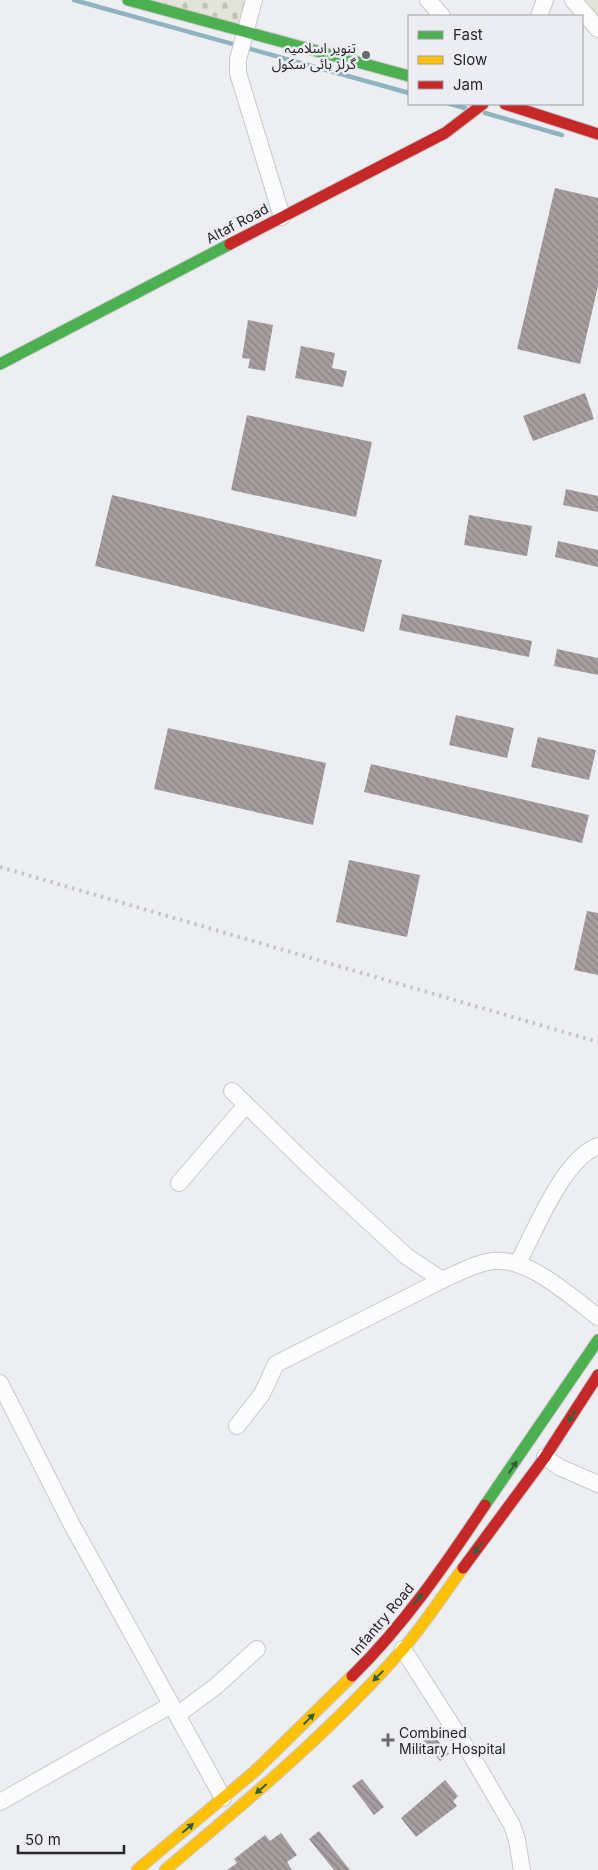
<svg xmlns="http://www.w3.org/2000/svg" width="598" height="1870" viewBox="0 0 598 1870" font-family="Inter,'Noto Sans Arabic',sans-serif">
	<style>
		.green { fill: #e1e4d6 }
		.cemetery { fill: url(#cemetery-stones) }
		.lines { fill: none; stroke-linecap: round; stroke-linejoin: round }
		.stream { stroke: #90b3c2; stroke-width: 4.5 }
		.building { fill: url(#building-back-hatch) }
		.street-casing { stroke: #c7c8cb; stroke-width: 18 }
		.fast-casing { stroke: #c7c8cb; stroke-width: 13 }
		.slow-casing { stroke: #c7c8cb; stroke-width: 13 }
		.jam-casing { stroke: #c7c8cb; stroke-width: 13 }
		.street { stroke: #fcfcfd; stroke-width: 16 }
		.fast { stroke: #4caf50; stroke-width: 11 }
		.slow { stroke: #ffc107; stroke-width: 11 }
		.jam { stroke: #c62828; stroke-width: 11 }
		.rail { stroke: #c3c4c4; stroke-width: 4; stroke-dasharray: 2.5 5; stroke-linecap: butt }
		.oneway { fill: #355d39 }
		.poi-dot { fill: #6c6c6f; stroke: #ecedf3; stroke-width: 2 }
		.labels { text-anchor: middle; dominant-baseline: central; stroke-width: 5; stroke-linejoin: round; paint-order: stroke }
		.poi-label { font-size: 14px; fill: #262629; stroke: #ecedf3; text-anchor: end }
		.street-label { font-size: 14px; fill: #262629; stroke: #ecedf3 }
	</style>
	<defs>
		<pattern id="cemetery-stones" width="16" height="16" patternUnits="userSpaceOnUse" patternTransform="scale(1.25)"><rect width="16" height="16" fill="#e1e4d6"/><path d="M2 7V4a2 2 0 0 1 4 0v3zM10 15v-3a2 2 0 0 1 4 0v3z" fill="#c1c3b8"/></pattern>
		<pattern id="building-back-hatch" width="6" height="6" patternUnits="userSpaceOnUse" patternTransform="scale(1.25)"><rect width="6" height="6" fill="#a79f9f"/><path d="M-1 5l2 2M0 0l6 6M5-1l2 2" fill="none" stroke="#888182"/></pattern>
	</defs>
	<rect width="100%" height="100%" fill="#edeef2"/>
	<path class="green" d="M579,0H598V23Z"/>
	<path class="cemetery" d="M123,0H251L238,33Z"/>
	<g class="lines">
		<g class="stream">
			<path d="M74,0L409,93"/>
			<path d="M450,104L465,108"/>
			<path d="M485,113L562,135"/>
		</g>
	</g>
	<g class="building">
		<path d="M555,188L598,198V286L580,364L517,349Z"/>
		<path d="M248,320L273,325L265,371L248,368L250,359L242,358Z"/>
		<path d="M301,346L335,353L332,368L347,371L343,387L295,378Z"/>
		<path d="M585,393L594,419L533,441L523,416Z"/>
		<path d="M247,415L372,442L356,517L231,490Z"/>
		<path d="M566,489L598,496V512L563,505Z"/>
		<path d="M112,495L382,560L364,632L95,566Z"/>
		<path d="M469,515L532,526L527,556L464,545Z"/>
		<path d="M558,541L598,550V567L555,557Z"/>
		<path d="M402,614L532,641L529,657L399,630Z"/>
		<path d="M557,649L598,658V675L554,666Z"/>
		<path d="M456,715L514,728L507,758L449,745Z"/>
		<path d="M168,728L326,763L313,825L154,789Z"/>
		<path d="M538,737L596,750L589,780L531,767Z"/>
		<path d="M371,764L589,815L582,843L364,792Z"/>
		<path d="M349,860L420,875L407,937L336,922Z"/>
		<path d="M587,911L598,913V975L574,970Z"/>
		<path d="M427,1727L449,1754L440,1761L418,1734Z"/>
		<path d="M362,1779L384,1807L374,1815L352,1786Z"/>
		<path d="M445,1780L458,1796L453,1801L457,1806L416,1837L401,1818Z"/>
		<path d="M319,1831L350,1870H334L309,1839Z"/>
		<path d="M281,1833L297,1855L287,1862L292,1870H227L237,1863L234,1859L265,1835L270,1841Z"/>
	</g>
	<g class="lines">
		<g class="street-casing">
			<g id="street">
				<path d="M254,0L238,59V73L282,217"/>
				<path d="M428,0L442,16"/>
				<path d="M573,0L598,29"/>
				<path d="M539,16L545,0"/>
				<path d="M232,1091L315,1172L406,1256L442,1280C458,1273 476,1263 493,1261C529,1257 571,1297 598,1317"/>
				<path d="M179,1183L246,1105"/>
				<path d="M518,1263C535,1231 563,1159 598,1146"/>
				<path d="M0,1383L72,1525L223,1798"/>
				<path d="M237,1426L262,1394L276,1364L442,1280"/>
				<path d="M545,1457L559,1467L598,1484"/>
				<path d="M403,1649L474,1760L512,1825L517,1840L522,1870"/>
				<path d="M177,1715L215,1687L257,1649"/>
				<path d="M0,1802L171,1705"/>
			</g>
		</g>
		<g class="fast-casing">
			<g id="fast">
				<path d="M128,0L409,76"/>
				<path d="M0,364L230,244"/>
				<path d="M485,1505L598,1340"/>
			</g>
		</g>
		<g class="slow-casing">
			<g id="slow">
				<path d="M137,1870L254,1772L352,1676"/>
				<path d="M165,1870C247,1801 331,1731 402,1650C424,1625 443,1595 463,1568"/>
			</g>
		</g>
		<g class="jam-casing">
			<g id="jam">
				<path d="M505,104L598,134"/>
				<path d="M230,244L445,133L483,104"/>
				<path d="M463,1568L545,1457L598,1375"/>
				<path d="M352,1676C404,1625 445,1565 485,1505"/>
			</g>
		</g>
		<use href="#street" class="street"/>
		<use href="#fast" class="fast"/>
		<use href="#slow" class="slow"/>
		<use href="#jam" class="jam"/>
		<path class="rail" d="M0,867L598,1042"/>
	</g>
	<defs><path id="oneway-solid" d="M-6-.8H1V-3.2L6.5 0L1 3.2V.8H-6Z" transform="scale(1.25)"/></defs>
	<g class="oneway">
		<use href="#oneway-solid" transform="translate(572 1416) rotate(123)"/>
		<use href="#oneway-solid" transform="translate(513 1467) rotate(-56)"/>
		<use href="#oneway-solid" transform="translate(478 1548) rotate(127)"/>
		<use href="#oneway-solid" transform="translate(418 1599) rotate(-50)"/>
		<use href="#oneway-solid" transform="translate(378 1676) rotate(135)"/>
		<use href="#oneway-solid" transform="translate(309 1719) rotate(-44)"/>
		<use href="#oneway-solid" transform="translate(261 1789) rotate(139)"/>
		<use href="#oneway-solid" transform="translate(188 1828) rotate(-40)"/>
	</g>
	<g class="poi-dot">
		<circle cx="366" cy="55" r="5"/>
		<path d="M385.5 1732.5h5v5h5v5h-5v5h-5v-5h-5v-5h5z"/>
	</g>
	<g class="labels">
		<g class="poi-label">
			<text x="356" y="47">تنویر اسلامیہ<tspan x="356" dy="16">گرلز ہائی سکول</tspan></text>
			<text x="399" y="1732" text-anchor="start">Combined<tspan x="399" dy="16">Military Hospital</tspan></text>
		</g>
		<g class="street-label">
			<text transform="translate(237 223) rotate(-28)">Altaf Road</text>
			<text transform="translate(382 1619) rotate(-50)">Infantry Road</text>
		</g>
	</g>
	<rect x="408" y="15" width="175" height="90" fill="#ecedf3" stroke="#9d9da2"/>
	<rect x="418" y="31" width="25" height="8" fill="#4caf50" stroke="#9d9da2"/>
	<text x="453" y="40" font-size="15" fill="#262629">Fast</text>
	<rect x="418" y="56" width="25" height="8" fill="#ffc107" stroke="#9d9da2"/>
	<text x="453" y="65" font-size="15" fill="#262629">Slow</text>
	<rect x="418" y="81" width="25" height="8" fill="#c62828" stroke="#9d9da2"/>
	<text x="453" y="90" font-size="15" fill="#262629">Jam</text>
	<path d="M18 1845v8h106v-8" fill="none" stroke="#262629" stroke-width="2.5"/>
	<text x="25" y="1845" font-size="15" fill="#262629" stroke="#ecedf3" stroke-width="4" paint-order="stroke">50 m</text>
</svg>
